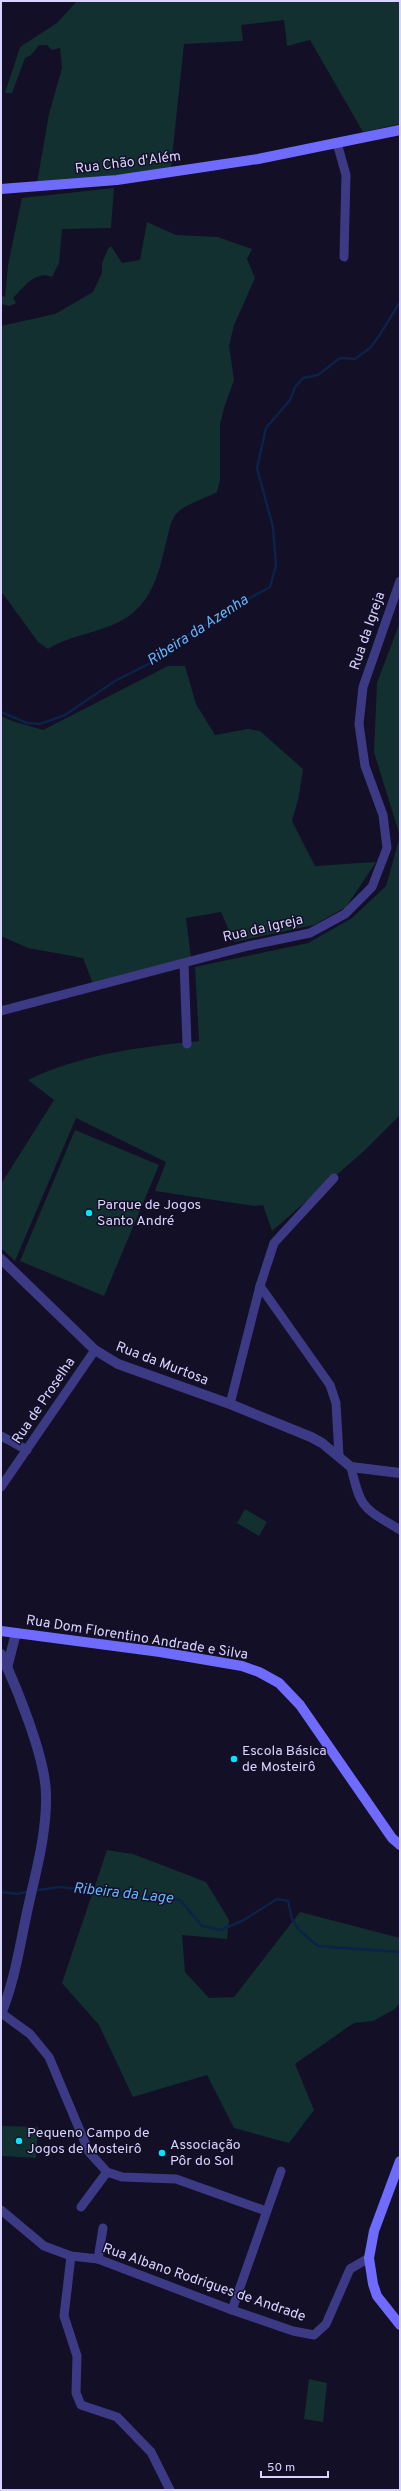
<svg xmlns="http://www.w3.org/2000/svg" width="401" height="2491" viewBox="0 0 401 2491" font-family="Overpass,sans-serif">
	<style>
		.green { fill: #12302f }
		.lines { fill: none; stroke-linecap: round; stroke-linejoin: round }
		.stream { stroke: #0c2248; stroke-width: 2.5 }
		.minor { stroke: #3d3a85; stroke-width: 9 }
		.tertiary { stroke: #3d3a85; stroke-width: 10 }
		.secondary { stroke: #6f6bff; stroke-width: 10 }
		.poi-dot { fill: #00e5ff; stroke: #130f26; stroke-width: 1.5 }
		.labels { text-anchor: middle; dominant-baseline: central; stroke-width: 3; stroke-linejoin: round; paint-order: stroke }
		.street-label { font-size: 14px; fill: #d9d4ff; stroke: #130f26 }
		.poi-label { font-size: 14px; fill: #d9d4ff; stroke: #130f26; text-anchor: start }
		.water-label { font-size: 15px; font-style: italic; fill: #62b6ff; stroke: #130f26 }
	</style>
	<rect width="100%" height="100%" fill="#130f26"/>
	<g class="green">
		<path d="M77,1H400V124L363,132L310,40L287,46L284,20L241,25L243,41L184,44L171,167L137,173L37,183L49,114L62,68L60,48L52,50L47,45H39L31,55L25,58L12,93H5L20,47L57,23Z"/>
		<path d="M114,188L111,228L62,229L59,263L52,277C36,269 22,289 13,298L16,303L10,306L1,304V296L5,297L8,265L22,198Z"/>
		<path d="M147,222L176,235L218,237L252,249L247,259L255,278L234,325L229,346L234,380L224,408L220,425V480L217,492C205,499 187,503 177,513C171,519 169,531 167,539C161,563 156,590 138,608C114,633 77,631 48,649L38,642L1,591V326L55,314L93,292L102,273V263L108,249L111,246L122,263L140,260Z"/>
		<path d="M400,622V1115L364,1151L272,1231L263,1205L254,1206L155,1191L166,1162L76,1118L15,1261L1,1248V1184L54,1100L28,1080C82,1054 140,1047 199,1041L195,967L308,943L352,918L386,886L400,836L374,752L377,683Z"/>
		<path d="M168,666H185L196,704L215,735L248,729L260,731L303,769L299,796L292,821L315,866L376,862L346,907L314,925L234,942L221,912L186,918L191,958L93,984L83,958L28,948L1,936V716L12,721L43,730Z"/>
		<path d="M75,1130L159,1165L104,1296L20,1261Z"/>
		<path d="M245,1509L267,1522L259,1536L237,1523Z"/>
		<path d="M107,1850L133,1854L206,1882L229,1920L227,1939L182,1935L185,1972L209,1998L234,1997L300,1912L400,1938V2003L395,2009L373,2021L354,2023L295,2064L314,2110L289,2143L234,2128L207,2075L133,2097L99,2025L62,1983Z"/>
		<path d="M1,2126L38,2127L36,2158L1,2156Z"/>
		<path d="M309,2379L327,2383L323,2422L304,2419Z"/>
	</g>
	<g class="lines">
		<g class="stream">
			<path d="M1,712L27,723L40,724L65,715L115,681L164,656L177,641L205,625L221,620L248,599L270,587L276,565L273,527L257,468L266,428L290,400L295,387L303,378L318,375L340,358L355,359L370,348L379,336L400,302"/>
			<path d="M39,1890L59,1887L180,1900L202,1926L221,1930L244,1920L277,1899L288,1901L292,1919L299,1930L318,1946L400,1952"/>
			<path d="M1,1892L17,1894L27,1892"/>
		</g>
		<g class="minor">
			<path d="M337,143L346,175L344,257"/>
			<path d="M184,963L187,1044"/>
			<path d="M1,1011L248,946L310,933L345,914L372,887L387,848L383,815L365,766L359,724L363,687L400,581"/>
			<path d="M260,1286L330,1385L336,1403L339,1456"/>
			<path d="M230,1404L260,1286L274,1243L334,1178"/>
			<path d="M1,1436L27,1450"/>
			<path d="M351,1467C361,1510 363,1507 400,1530"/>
			<path d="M1,1487L95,1350"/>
			<path d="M1,2013L30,2034L49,2057L89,2152L107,2172L122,2177L176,2179L266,2211"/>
			<path d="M81,2207L107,2172"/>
			<path d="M1,2210L44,2246L71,2256L98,2259L232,2310L293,2331L314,2335L326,2324L350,2269L369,2258"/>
			<path d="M71,2256L64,2316L77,2356L76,2393L81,2405L117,2417L151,2452L170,2490"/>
			<path d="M98,2259L103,2228"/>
			<path d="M232,2310L281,2171"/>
		</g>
		<g class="tertiary">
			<path d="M1,1259L95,1350L118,1364L230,1404L311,1437L322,1443L351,1467L400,1473"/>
			<path d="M1,1654C17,1688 46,1759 46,1795C47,1836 34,1878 26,1917C19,1950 14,1983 1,2014"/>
			<path d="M7,1668L16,1633"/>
		</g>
		<g class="secondary">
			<path d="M1,189L117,180L258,159L400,130"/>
			<path d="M1,1631L160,1652L242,1666L259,1672L279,1683L300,1705L392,1838L400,1845"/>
			<path d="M400,2161L374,2231L369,2258L373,2284L377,2296L400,2325"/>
		</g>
	</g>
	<g class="poi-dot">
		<circle cx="89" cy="1213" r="4"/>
		<circle cx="234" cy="1759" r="4"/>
		<circle cx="19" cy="2141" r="4"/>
		<circle cx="162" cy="2153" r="4"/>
	</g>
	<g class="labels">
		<g class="street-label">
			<text transform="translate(128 163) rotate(-7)">Rua Chão d'Além</text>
			<text transform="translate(368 631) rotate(-71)">Rua da Igreja</text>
			<text transform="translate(263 929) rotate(-13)">Rua da Igreja</text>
			<text transform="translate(162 1364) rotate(21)">Rua da Murtosa</text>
			<text transform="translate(44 1401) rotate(-56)">Rua de Proselha</text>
			<text transform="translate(137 1638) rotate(9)">Rua Dom Florentino Andrade e Silva</text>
			<text transform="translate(204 2283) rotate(19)">Rua Albano Rodrigues de Andrade</text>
		</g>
		<g class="poi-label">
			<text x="97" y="1205">Parque de Jogos<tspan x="97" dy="16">Santo André</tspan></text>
			<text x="242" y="1751">Escola Básica<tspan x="242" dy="16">de Mosteirô</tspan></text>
			<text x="27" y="2133">Pequeno Campo de<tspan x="27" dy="16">Jogos de Mosteirô</tspan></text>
			<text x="170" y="2145">Associação<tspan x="170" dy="16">Pôr do Sol</tspan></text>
		</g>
		<g class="water-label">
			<text transform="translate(198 631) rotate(-33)">Ribeira da Azenha</text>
			<text transform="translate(123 1894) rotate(6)">Ribeira da Lage</text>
		</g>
	</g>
	<rect width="401" height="2491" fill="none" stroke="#d9d4ff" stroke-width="4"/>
	<path d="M261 2471v6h67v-6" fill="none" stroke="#d9d4ff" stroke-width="2"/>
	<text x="267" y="2471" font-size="12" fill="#d9d4ff" stroke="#130f26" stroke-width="3" paint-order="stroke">50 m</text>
</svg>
